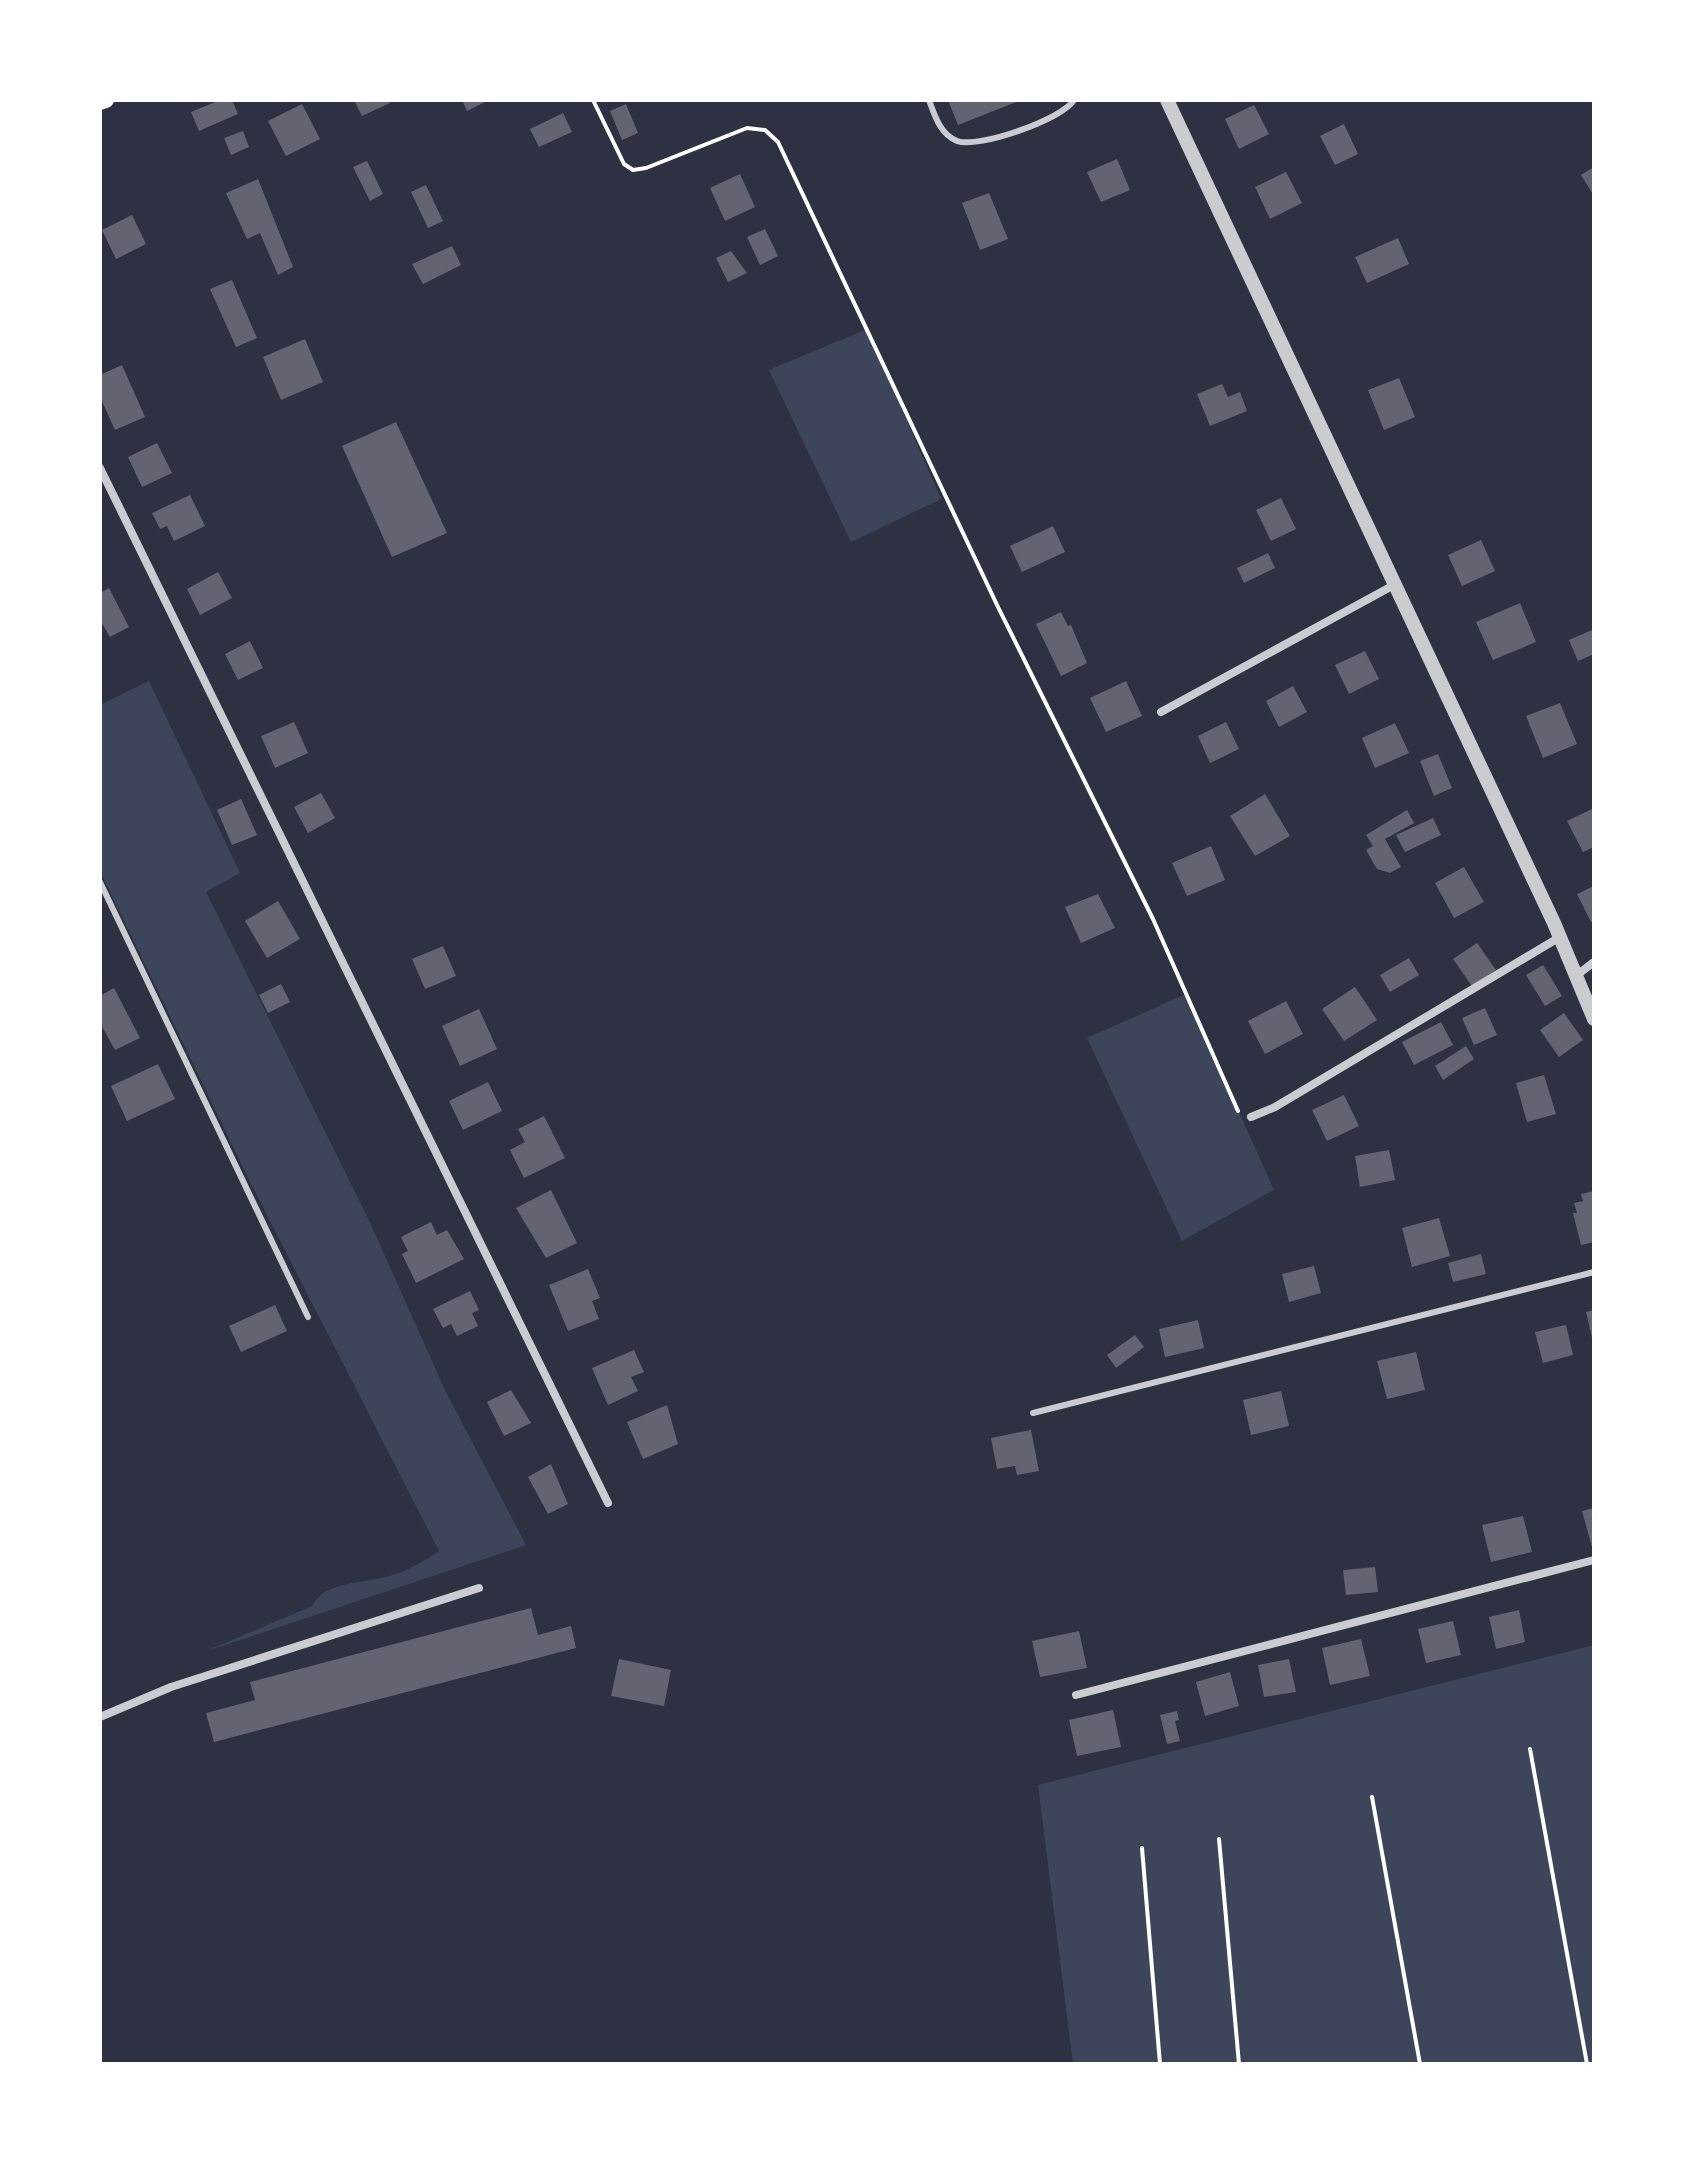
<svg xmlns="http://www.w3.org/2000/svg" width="1694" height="2164" viewBox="0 0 1694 2164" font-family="Poppins,sans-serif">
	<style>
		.green { fill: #3c4559 }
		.building { fill: #626471 }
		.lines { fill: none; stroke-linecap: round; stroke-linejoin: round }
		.path { stroke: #fff; stroke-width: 4 }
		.service { stroke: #caccd0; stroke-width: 6 }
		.minor { stroke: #caccd0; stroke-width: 8 }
		.tertiary { stroke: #caccd0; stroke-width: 14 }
		.secondary { stroke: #fff; stroke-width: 16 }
	</style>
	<rect width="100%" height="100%" fill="#2d3142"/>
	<g class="green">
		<path d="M867,329L941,499L851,542L769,370Z"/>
		<path d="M149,681L240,873L206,892L368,1218L445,1390L526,1545L204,1652L312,1606C326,1579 368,1584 393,1575C409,1569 425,1561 439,1551L250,1182L100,871V705Z"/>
		<path d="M1186,994L1274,1190L1182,1241L1087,1038Z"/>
		<path d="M1594,1645V2064H1073L1038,1785Z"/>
	</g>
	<g class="building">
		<path d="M220,100H232L238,114L199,131L191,112Z"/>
		<path d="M354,100H389L390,103L362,116Z"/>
		<path d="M462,100H484L485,102L467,111Z"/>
		<path d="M948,100H1021L958,125Z"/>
		<path d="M302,104L320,139L286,156L268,121Z"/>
		<path d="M626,104L638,133L622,140L610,111Z"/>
		<path d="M1254,105L1269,134L1239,149L1225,119Z"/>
		<path d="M563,113L572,132L539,147L530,129Z"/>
		<path d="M1344,124L1358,154L1335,165L1320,136Z"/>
		<path d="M243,131L249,147L231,155L224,138Z"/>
		<path d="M1117,159L1130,190L1101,202L1087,172Z"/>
		<path d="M367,161L383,194L370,201L353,167Z"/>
		<path d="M1594,167V196L1581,175Z"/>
		<path d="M1286,172L1302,203L1270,219L1255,187Z"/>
		<path d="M740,174L755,207L725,221L710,188Z"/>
		<path d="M258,179L293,267L278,275L260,233L247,239L226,193Z"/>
		<path d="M426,185L443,221L428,228L411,192Z"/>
		<path d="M989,193L1008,239L980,250L962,203Z"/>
		<path d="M132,215L146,244L116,259L102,230Z"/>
		<path d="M765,229L778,256L760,265L747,237Z"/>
		<path d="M1398,238L1409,264L1367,283L1355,257Z"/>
		<path d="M452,246L461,265L423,284L412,264Z"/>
		<path d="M731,251L747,273L728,282L716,258Z"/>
		<path d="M232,280L257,338L236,347L210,289Z"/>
		<path d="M305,339L323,382L281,400L263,357Z"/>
		<path d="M122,365L145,417L115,430L100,397V375Z"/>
		<path d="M1399,378L1415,417L1384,430L1368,390Z"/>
		<path d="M1222,384L1228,397L1240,392L1247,411L1210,426L1197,394Z"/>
		<path d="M396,422L447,533L392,557L342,446Z"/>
		<path d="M157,443L172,473L142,487L128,457Z"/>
		<path d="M190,495L205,526L174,541L167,526L160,529L152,513Z"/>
		<path d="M1281,498L1296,529L1271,541L1256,510Z"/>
		<path d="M1053,526L1065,552L1022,572L1010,546Z"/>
		<path d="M1481,540L1495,571L1462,586L1448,555Z"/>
		<path d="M1268,553L1275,568L1244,583L1237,568Z"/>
		<path d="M218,572L232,598L200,615L187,589Z"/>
		<path d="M109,588L129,627L110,637L100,620V593Z"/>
		<path d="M1520,603L1536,642L1493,660L1476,622Z"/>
		<path d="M1061,612L1068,626L1071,625L1087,663L1061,676L1036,624Z"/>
		<path d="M1592,630L1594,654L1578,661L1569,640Z"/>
		<path d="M250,641L263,668L238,680L225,654Z"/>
		<path d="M1365,651L1379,679L1349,694L1335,665Z"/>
		<path d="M1126,681L1142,716L1106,732L1090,698Z"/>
		<path d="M1293,686L1307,712L1279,727L1266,701Z"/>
		<path d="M1560,703L1577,744L1543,758L1526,716Z"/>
		<path d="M294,722L308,753L275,768L261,736Z"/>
		<path d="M1226,722L1239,749L1210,763L1198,736Z"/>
		<path d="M1395,723L1409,753L1375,768L1362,738Z"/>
		<path d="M1438,754L1452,788L1434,796L1420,761Z"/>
		<path d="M321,793L335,818L308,833L294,807Z"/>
		<path d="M1265,794L1290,836L1255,856L1230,816Z"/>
		<path d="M241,799L257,835L232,845L217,810Z"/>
		<path d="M1594,808V847L1583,852L1567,821Z"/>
		<path d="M1407,810L1414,823L1385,839L1401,867L1390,873L1377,869L1366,850L1373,846L1366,835Z"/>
		<path d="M1433,818L1441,835L1405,852L1396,835Z"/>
		<path d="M1211,846L1225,880L1187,896L1172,863Z"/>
		<path d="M1464,867L1484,902L1454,918L1435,883Z"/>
		<path d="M1594,886V921L1591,922L1577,894Z"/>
		<path d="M1098,894L1115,928L1081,943L1065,907Z"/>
		<path d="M278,901L300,939L267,958L245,921Z"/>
		<path d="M1477,943L1496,970L1472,986L1453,959Z"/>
		<path d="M443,946L456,976L425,989L412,959Z"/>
		<path d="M1409,958L1419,975L1390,992L1380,975Z"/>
		<path d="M1543,965L1562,996L1545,1006L1526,975Z"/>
		<path d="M281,984L290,1002L268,1013L259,995Z"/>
		<path d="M1355,987L1377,1020L1344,1041L1322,1009Z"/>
		<path d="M114,988L140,1038L115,1050L100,1023V996Z"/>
		<path d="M1286,1001L1303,1034L1265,1054L1248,1021Z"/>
		<path d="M1485,1008L1497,1035L1474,1045L1462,1018Z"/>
		<path d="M479,1009L497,1049L460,1066L442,1026Z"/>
		<path d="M1564,1013L1583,1040L1559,1057L1540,1030Z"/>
		<path d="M1441,1022L1453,1045L1414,1065L1402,1042Z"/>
		<path d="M1466,1046L1474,1059L1443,1080L1435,1066Z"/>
		<path d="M158,1064L175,1099L127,1121L111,1086Z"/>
		<path d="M1544,1075L1556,1114L1527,1122L1516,1083Z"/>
		<path d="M488,1082L502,1111L463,1130L449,1101Z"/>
		<path d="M1344,1095L1359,1126L1327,1141L1312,1110Z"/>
		<path d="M544,1116L565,1158L524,1178L510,1150L525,1142L518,1129Z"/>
		<path d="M1389,1150L1395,1180L1360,1187L1355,1156Z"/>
		<path d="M551,1190L577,1243L546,1258L516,1208Z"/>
		<path d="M1594,1191V1242L1581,1245L1573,1213H1577L1574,1203L1583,1201L1581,1194Z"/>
		<path d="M1439,1218L1450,1256L1412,1267L1402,1228Z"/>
		<path d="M431,1222L437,1235L447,1230L464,1259L416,1283L402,1254L408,1251L401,1237Z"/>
		<path d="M1481,1254L1486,1274L1453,1282L1448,1263Z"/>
		<path d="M1314,1266L1321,1293L1289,1302L1282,1274Z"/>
		<path d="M588,1269L600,1298L592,1301L599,1319L568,1331L549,1285Z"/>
		<path d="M470,1291L479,1310L472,1313L478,1326L457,1336L451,1324L443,1328L433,1309Z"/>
		<path d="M275,1305L287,1331L241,1352L229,1326Z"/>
		<path d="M1594,1310V1341L1593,1342L1586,1312Z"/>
		<path d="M1198,1320L1204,1348L1165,1357L1159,1329Z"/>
		<path d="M1566,1325L1573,1355L1543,1363L1535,1332Z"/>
		<path d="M1135,1335L1144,1347L1116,1368L1107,1355Z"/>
		<path d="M634,1350L644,1372L631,1377L638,1391L608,1405L592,1368Z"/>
		<path d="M1416,1352L1425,1390L1387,1399L1377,1361Z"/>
		<path d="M511,1390L531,1423L504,1436L487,1402Z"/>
		<path d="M1281,1391L1289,1426L1251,1435L1243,1400Z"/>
		<path d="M667,1405L678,1444L643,1459L627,1422Z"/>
		<path d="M1031,1430L1039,1471L1017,1475L1015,1466L997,1469L991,1438Z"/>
		<path d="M551,1464L568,1504L548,1514L528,1477Z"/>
		<path d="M1594,1508V1551H1593L1582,1511Z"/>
		<path d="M1523,1516L1532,1552L1491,1562L1482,1525Z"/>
		<path d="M1375,1567L1378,1592L1346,1595L1343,1570Z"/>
		<path d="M531,1608L538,1635L571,1626L576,1648L214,1742L206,1713L255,1700L250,1682Z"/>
		<path d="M1519,1610L1525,1642L1496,1649L1489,1617Z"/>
		<path d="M1453,1621L1461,1655L1426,1663L1418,1629Z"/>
		<path d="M1079,1631L1087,1668L1040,1677L1032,1641Z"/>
		<path d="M1361,1639L1370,1676L1330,1685L1322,1648Z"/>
		<path d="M619,1659L671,1670L664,1706L611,1696Z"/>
		<path d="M1289,1659L1296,1692L1264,1697L1258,1665Z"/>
		<path d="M1230,1672L1239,1706L1205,1716L1196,1682Z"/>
		<path d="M1113,1710L1121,1747L1077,1756L1069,1720Z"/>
		<path d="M1177,1711L1179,1720L1175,1721L1180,1741L1167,1744L1160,1715Z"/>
	</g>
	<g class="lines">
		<g class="path">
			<path d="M593,100L624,164L633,170L646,168L747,128L765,130L778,142L998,607L1153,919L1238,1111"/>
			<path d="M1530,1749L1587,2064"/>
			<path d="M1372,1797L1420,2064"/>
			<path d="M1219,1839L1239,2064"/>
			<path d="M1142,1848L1160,2064"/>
		</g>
		<g class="service">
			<path d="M929,100C935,116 940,134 957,141C978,149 1063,119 1074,100"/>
			<path d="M100,882L308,1317"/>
			<path d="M1033,1413L1594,1272"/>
		</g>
		<g class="minor">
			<path d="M100,468L608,1503"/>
			<path d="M1161,712L1394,585"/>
			<path d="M1577,975L1594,962"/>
			<path d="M1251,1117L1275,1107L1560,937"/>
			<path d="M1076,1695L1594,1560"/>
			<path d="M100,1717L171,1687L479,1588"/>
		</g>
		<path class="tertiary" d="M1167,100L1554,923L1594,1019"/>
		<path class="secondary" d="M100,102L106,100"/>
	</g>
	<rect width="1694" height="2164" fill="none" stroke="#ffffff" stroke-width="204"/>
</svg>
